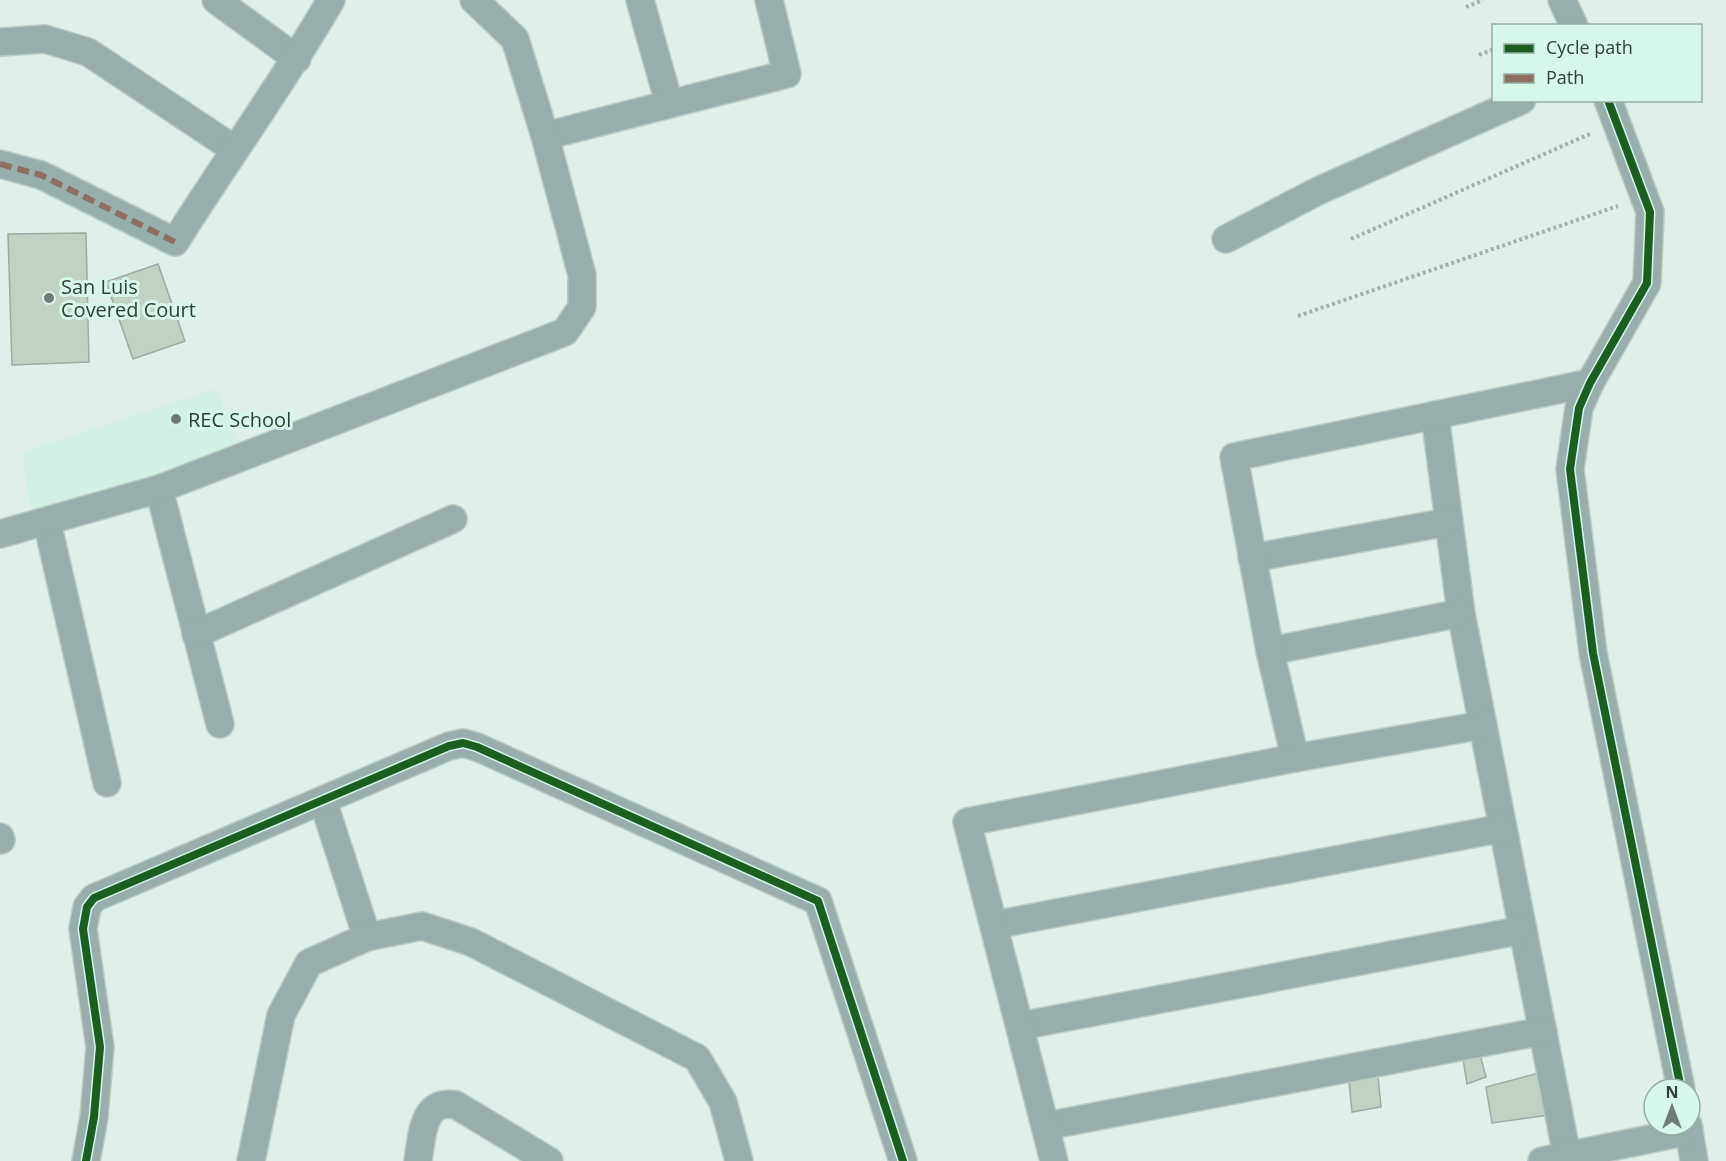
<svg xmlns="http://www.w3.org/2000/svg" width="1726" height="1161" viewBox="0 0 1726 1161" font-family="'Open Sans',sans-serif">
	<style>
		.built { fill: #d1f1e5 }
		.building { fill: #bfd2c3; stroke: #9eaaa3; stroke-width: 1.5 }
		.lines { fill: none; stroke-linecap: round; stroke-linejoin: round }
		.minor-casing { stroke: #bdcbc5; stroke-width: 30 }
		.path { stroke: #9eb1ae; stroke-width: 4; stroke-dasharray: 3 3; stroke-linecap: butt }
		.minor { stroke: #97aead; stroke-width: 27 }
		.quiet { stroke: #8d6e63; stroke-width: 6; stroke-dasharray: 12 6; stroke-linecap: butt }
		.cycleway-casing { stroke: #d6f8eb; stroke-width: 11 }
		.cycleway { stroke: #1b5e20; stroke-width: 8 }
		.poi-dot { fill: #6d7c76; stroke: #d6f8eb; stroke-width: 2 }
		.labels { text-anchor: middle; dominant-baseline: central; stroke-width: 6; stroke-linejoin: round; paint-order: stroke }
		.poi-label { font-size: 20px; fill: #303d38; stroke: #d6f8eb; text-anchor: start }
	</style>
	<rect width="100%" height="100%" fill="#def0e9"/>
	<path class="built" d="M216,389L240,450L151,484L31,510L22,452Z"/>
	<g class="building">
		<path d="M86,233L89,362L12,365L8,234Z"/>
		<path d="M158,264L185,341L133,359L106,282Z"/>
		<path d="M1478,1047L1486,1077L1467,1084L1462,1052Z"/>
		<path d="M1377,1066L1381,1107L1352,1112L1348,1071Z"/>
		<path d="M1539,1073L1549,1115L1492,1123L1486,1087Z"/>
	</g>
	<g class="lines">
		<g class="minor-casing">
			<g id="minor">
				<path d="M216,0L297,59"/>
				<path d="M640,0L669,103"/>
				<path d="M1562,0L1574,26"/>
				<path d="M0,42L45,39L88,52L234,149"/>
				<path d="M1608,100L1650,212L1647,283L1590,383L1579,408L1570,469L1593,653L1681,1089"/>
				<path d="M545,136L787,74L769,0"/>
				<path d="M0,164L41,175L175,242C226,161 283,83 331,0"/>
				<path d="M1226,239L1318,191L1522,100"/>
				<path d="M1435,415L1461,613L1568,1161"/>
				<path d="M159,489L220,724"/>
				<path d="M47,522L107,783"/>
				<path d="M0,534L159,489L565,332L582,307V275L545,136L515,39L474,0"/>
				<path d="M1252,558L1448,522"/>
				<path d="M196,634L453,519"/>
				<path d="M1270,651L1461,613"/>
				<path d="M1295,758L1270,651L1234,457L1590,383"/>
				<path d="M323,801L367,937"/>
				<path d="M0,837L1,840"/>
				<path d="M994,925L1503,828"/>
				<path d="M1020,1026L1523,930"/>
				<path d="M1688,1125L1694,1161"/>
				<path d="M1046,1126L1543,1031"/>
				<path d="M86,1161L94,1117L100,1047L83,929L87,907L94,898L449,746L463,743L477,747L818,901L903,1161"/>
				<path d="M251,1161L281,1015L309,963L367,937L422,926L471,942L697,1058L723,1102L739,1161"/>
				<path d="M418,1161C422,1137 422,1098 456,1105L549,1161"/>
				<path d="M1054,1161L967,822L1295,758L1483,725"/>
				<path d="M1542,1161L1689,1131"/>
			</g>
		</g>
		<g class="path">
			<path d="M1466,7L1483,0"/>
			<path d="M1479,55L1494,49"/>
			<path d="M1351,239L1592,133"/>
			<path d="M1298,316L1618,206"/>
		</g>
		<use href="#minor" class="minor"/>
		<path class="quiet" d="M0,164L41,175L175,242"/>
		<g class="cycleway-casing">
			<g id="cycleway">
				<path d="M1608,100L1650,212L1647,283L1590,383L1579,408L1570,469L1593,653L1681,1089"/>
				<path d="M86,1161L94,1117L100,1047L83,929L87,907L94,898L449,746L463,743L477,747L818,901L903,1161"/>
			</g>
		</g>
		<use href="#cycleway" class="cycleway"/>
	</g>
	<g class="poi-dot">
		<circle cx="49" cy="298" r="6"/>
		<circle cx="176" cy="419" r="6"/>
	</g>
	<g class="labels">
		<g class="poi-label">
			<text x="61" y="286">San Luis<tspan x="61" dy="23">Covered Court</tspan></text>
			<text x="188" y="419">REC School</text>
		</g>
	</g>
	<rect x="1492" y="24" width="210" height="78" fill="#d6f8eb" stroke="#94ada3" stroke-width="1.5"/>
	<rect x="1504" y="44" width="30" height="9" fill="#1b5e20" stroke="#94ada3" stroke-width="1.5"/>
	<text x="1546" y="54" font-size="18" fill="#303d38">Cycle path</text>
	<rect x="1504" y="74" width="30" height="9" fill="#8d6e63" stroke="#94ada3" stroke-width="1.5"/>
	<text x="1546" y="84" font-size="18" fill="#303d38">Path</text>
	<g transform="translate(1672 1107)"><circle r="28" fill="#d6f8eb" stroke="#94ada3" stroke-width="1.5"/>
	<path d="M0-4.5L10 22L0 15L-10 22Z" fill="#6d7c76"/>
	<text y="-9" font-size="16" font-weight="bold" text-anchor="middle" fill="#303d38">N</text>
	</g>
</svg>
